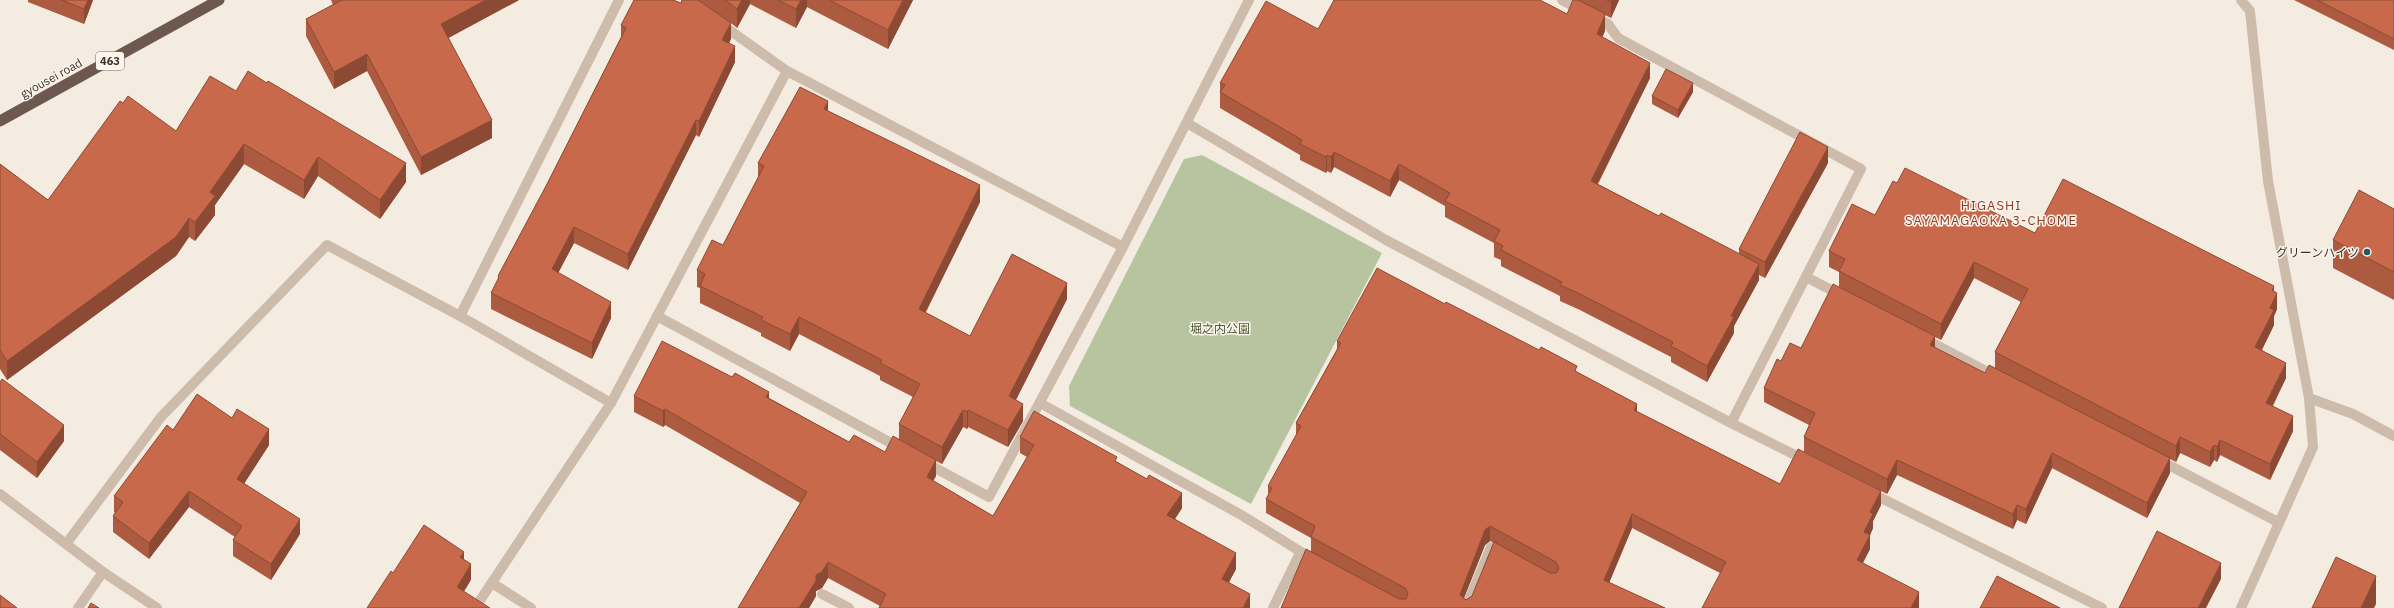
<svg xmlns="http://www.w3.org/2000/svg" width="2394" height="608" viewBox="0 0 2394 608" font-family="'IBM Plex Sans','Noto Sans JP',sans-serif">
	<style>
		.green { fill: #b8c4a0 }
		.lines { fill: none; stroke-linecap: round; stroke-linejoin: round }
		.service { stroke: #cdbbac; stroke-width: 10 }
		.minor { stroke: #cdbbac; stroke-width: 10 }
		.tertiary { stroke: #cdbbac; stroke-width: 10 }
		.trunk { stroke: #6c584f; stroke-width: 11 }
		.wall { fill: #ac5a40; fill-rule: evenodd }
		.shaded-wall { fill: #8c4a34 }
		.building { fill: #c8694b; stroke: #8c4a34; fill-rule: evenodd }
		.poi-dot { fill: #1f5a5e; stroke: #fbf5ee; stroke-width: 1.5 }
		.labels { text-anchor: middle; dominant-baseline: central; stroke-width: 3; stroke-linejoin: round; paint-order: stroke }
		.shield { fill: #fbf5ee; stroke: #756b66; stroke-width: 1 }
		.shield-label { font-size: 11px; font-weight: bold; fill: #3b302b }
		.street-label { font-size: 12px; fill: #3b302b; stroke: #fbf5ee }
		.poi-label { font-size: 12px; fill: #3b302b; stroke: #fbf5ee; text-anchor: end }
		.park-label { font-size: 12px; fill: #4a5a2e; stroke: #fbf5ee }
		.neighbourhood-label { font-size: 13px; letter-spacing: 1px; fill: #8c3b22; stroke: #fbf5ee }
	</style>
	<rect width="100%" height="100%" fill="#f4ebe1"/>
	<path class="green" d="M1202,155L1382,253L1251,504L1070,406L1069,386L1184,159Z"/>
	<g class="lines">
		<g class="service">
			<path d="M492,583L531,608"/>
			<path d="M822,594L849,608"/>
			<path d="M1466,608L1491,547L1503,554"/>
		</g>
		<g class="minor">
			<path d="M1562,0L1608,24L1618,38L1861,169L1731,423"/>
			<path d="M2241,0L2250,11L2268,181L2309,398L2313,447L2241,608"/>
			<path d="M721,24L787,71L1123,247"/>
			<path d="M1187,123L1386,240L1731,423L1807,461"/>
			<path d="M1806,277L1841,295"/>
			<path d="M460,316L619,0"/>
			<path d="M657,316L902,449"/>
			<path d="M1923,338L1997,377"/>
			<path d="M2309,398L2353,414L2394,436"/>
			<path d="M1040,403L1243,516L1314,560"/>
			<path d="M2159,460L2278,522"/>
			<path d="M924,462L989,497L1123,247L1249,0"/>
			<path d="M1869,492L2102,608"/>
			<path d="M66,544L161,417L327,245L460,316L611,403"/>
			<path d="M78,608L103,572"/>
			<path d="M475,608L611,403L787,71"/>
			<path d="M1273,608L1300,553"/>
		</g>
		<path class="tertiary" d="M0,494L103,572L157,608"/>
		<path class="trunk" d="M0,121L219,0"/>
	</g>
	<g class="wall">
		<path d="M28,0H93L84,24L28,2Z"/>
		<path d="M331,0H519L448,38L492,138L421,175L367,71L334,89L306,36V19L333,5Z"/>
		<path d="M682,0H913L888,49L807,7L796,28L750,4L737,28L731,23V39L729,43L735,62L699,137L696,135L628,270L574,243L558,272L611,318L592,359L491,309V293L498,281V276L546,186L621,37V25L681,3Z"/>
		<path d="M1579,0H1619L1611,18L1605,15V31L1602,37L1650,78L1598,184L1659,216L1739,254V249L1828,163L1765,278L1759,275V280L1734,326V333L1707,382L1671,362V357L1580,310L1560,301V296L1501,266V260L1494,257V243L1445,217V206L1399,180L1390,197L1334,167L1331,173L1327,171L1326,173L1300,160V155L1220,108V83L1318,29L1567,14Z"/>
		<path d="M2294,0H2394V50Z"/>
		<path d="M267,83L406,182L380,219L318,176L304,199L244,164L215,205V215L195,241L189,237L176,256L7,380L0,369V164L48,200L123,103L176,131L236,91Z"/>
		<path d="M1693,92L1678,118L1652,104V96Z"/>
		<path d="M828,111L980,202L925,313L970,336L1067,299L1016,400L1023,421L1008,447L968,427L967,429L963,427L942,464L936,461V476L933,481L993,516L1027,457L1020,453V437L1117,462L1182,508L1175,519L1236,569L1229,582L1250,608L880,606L828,578L822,588L816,591V596L809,608H738L800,503L665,425L663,427L634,412V396L769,398L849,442L885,452L899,440V424L913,397L880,380V376L799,334L790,351L761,336V333L700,303V288L697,287V270L723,245L758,178V163Z"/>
		<path d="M1897,183L2035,233L2274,292L2277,309L2274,316V325L2262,350L2286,378L2273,406L2293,431L2270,480L2220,455L2217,462L2214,460L2210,467L2180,453L2176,462L2170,459V473L2147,518L2052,468L2026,524L2017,520L2013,529L1897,475L1887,494L1804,452V437L1809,425L1764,402V388L1781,361L1801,348L1839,286V272L1829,267V251L1875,215ZM1974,278L2021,302L1995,352V368L1985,373L1935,348V337L1941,340Z"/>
		<path d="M2394,209V300L2333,268V240Z"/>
		<path d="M1445,304L1577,372L1637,412L1780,484L1881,505L1873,521V528L1870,535V549L1862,563L1919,607L1720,573L1632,528L1609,583L1665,608H1281L1311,551V538L1266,513V499L1268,496V486L1296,436V423L1337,349V341ZM1490,541L1494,543L1472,596L1466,600L1464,598L1485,545Z"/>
		<path d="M0,382L64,441L37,478L0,450Z"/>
		<path d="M173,430L269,445L244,483L300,534L271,580L233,556V540L235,537L189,507L149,559L113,532V516L115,513L114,512V496Z"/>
	</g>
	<g class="shaded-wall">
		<path d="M88,0H93L84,24V9Z"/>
		<path d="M486,0H519L441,42V24Z"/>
		<path d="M742,0H750V4L737,28V9Z"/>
		<path d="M801,0H807V7L796,28V9Z"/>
		<path d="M903,0H913L888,49V30Z"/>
		<path d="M1612,0H1619L1611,18V2Z"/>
		<path d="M1605,15V31L1597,50V34Z"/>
		<path d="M731,23V39L722,56V40Z"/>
		<path d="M735,46V62L699,137V121Z"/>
		<path d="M367,54V71L334,89V72Z"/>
		<path d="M1650,63V78L1591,197V181Z"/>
		<path d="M1693,83V92L1678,118V110Z"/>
		<path d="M828,101V117L824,109Z"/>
		<path d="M492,120V138L421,175V157Z"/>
		<path d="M696,120V135L628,270V254Z"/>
		<path d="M244,144V164L215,205V215L195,241V222L210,192Z"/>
		<path d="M1828,147V163L1765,278V262Z"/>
		<path d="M1334,152V167L1331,173V157Z"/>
		<path d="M1327,155V171L1326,173V157Z"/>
		<path d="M318,157V176L304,199V180Z"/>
		<path d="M406,163V182L380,219V200Z"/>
		<path d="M1399,164V180L1390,197V181Z"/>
		<path d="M980,185V202L919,326V309Z"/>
		<path d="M189,218V237L176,256L7,380V361Z"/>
		<path d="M574,227V243L552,285V269Z"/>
		<path d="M1974,262V278L1941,340V324Z"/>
		<path d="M1759,264V280L1734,326V333L1707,382V366L1731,316Z"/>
		<path d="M1067,283V299L1009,413V396Z"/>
		<path d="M2274,286V300L2277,293V309L2274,316V325L2255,363V347L2270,308L2272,290Z"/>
		<path d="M611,302V318L592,359V343Z"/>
		<path d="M799,317V334L790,351V334Z"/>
		<path d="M1935,336V351L1930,345Z"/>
		<path d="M2286,363V378L2266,418V403Z"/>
		<path d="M769,392V407L766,397Z"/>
		<path d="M1023,404V421L1008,447V430Z"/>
		<path d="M1637,404V418L1634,410Z"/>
		<path d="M665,409V425L663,427V411Z"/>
		<path d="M963,410V427L942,464V447Z"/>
		<path d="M968,410V427L967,429V412Z"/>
		<path d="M2293,416V431L2270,480V464Z"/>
		<path d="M64,425V441L37,478V462Z"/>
		<path d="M269,429V445L237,495V479Z"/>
		<path d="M2180,437V453L2176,462V446Z"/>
		<path d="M2220,440V455L2217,462V447Z"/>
		<path d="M2214,445V460L2210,467V452Z"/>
		<path d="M2052,453V468L2026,524V509Z"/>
		<path d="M2170,458V473L2147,518V503Z"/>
		<path d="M936,460V476L927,492V477Z"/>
		<path d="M1897,460V475L1887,494V479Z"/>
		<path d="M189,491V507L149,559V543Z"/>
		<path d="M1881,491V505L1873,521V528L1870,535V549L1857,575V560L1864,532L1870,512Z"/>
		<path d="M1182,493V508L1167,531V515Z"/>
		<path d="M2017,505V520L2013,529V514Z"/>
		<path d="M1632,514V528L1604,595V580Z"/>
		<path d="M300,519V534L271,580V564Z"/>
		<path d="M1490,526V541L1485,545L1460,608V595L1485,530Z"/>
		<path d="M464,552V568L460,557Z"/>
		<path d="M1236,553V569L1222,595V579Z"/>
		<path d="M828,562V578L822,588L816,591V596L809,608H799L816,575Z"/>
		<path d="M2221,563V579L2206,608H2198Z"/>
		<path d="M471,564V580L457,603V587Z"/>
		<path d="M2376,576V604L2374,608H2361Z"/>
		<path d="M1919,592V608H1911Z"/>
		<path d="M1250,594V608H1243Z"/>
	</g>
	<g class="building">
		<path d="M61,0H88L84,9Z"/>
		<path d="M340,0H486L441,24L492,120L421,157L367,54L334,72L306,19L340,1Z"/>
		<path d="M634,0H673L681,3L682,0H698L731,23L722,40L735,46L699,121L696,120L628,254L574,227L552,269L611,302L592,343L491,293L499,277L498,276L546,186L626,28L621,25Z"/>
		<path d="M725,0H742L737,9Z"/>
		<path d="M778,0H801L796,9Z"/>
		<path d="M829,0H903L888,30Z"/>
		<path d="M1334,0H1540L1567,14L1573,0H1578L1604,13L1605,15L1597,34L1650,63L1591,181L1659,216L1661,213L1759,264L1731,316L1734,317L1707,366L1671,346L1673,342L1580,294L1560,285L1562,282L1501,250L1503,246L1494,241L1500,230L1445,201L1450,193L1399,164L1390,181L1334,152L1331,157L1327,155L1326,157L1300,144L1302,140L1220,92L1225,85L1220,83L1266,1L1318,29Z"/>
		<path d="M1607,0H1612L1611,2Z"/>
		<path d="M2317,0H2394V39Z"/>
		<path d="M1666,69L1693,83L1678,110L1652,96Z"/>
		<path d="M248,71L267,83L268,81L406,163L380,200L318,157L304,180L244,144L210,192L215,196L195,222L189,218L176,237L7,361L0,350V164L48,200L120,101L123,103L128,96L176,131L210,76L236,91Z"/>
		<path d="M800,87L828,101L824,109L980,185L919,309L970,336L1012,254L1067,283L1009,396L1023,404L1008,430L968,410L967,412L963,410L942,447L899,424L920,384L880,363L882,360L799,317L790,334L761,320L763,317L700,286L705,274L697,270L712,240L723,245L764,166L758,163Z"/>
		<path d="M1800,132L1828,147L1765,262L1739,249Z"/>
		<path d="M1905,168L2035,233L2063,179L2274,286L2272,290L2277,293L2270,308L2274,310L2255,347L2286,363L2266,403L2293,416L2270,464L2220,440L2217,447L2214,445L2210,452L2180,437L2176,446L1995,352L2028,289L1974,262L1941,324L1839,271L1845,259L1829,251L1852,204L1875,215L1893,181L1897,183Z"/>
		<path d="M2359,190L2394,209V272L2333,240Z"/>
		<path d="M1377,268L1445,304L1446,302L1539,350L1541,347L1577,366L1575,371L1637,404L1634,410L1780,484L1798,449L1881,491L1870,512L1873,514L1864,532L1870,535L1857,560L1919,592L1911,608H1702L1726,562L1632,514L1604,580L1665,608H1281L1306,549L1399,599H1406L1408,593L1405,588L1311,537L1315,526L1266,499L1272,488L1268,486L1301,426L1296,423L1341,343L1337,341ZM1490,526L1556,562L1559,568L1556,573H1550L1494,542L1472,596L1466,600L1460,595L1485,530Z"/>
		<path d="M1833,284L1935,336L1930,345L1985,373L1989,365L2170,458L2147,503L2052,453L2026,509L2017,505L2013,514L1897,460L1887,479L1804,437L1815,413L1764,388L1777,359L1781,361L1790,343L1801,348Z"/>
		<path d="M662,341L732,377L735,373L769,392L766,397L849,442L854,435L885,452L893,436L936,460L927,477L993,516L1034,445L1020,437L1034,411L1117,457L1115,461L1147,479L1149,475L1182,493L1167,515L1236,553L1222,579L1250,594L1243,608H879L886,594L828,562L822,572L816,575V581L799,608H738L807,492L665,409L663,411L634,396Z"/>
		<path d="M2,379L64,425L37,462L0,434V382Z"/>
		<path d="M197,394L232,418L237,409L269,429L237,479L300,519L271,564L233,540L242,526L189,491L149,543L113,516L123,502L114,496L167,425L173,430Z"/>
		<path d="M424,525L464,552L460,557L471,564L457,587L490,608H367L391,571L393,573Z"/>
		<path d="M2157,531L2221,563L2198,608H2119Z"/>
		<path d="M2336,557L2376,576L2361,608H2312Z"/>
		<path d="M1997,576L2060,608H1980Z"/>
		<path d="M0,595L17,608H0Z"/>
		<path d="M91,603L99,608H88Z"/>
	</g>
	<circle class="poi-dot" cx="2367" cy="252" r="4"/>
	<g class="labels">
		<rect class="shield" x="96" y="52" width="28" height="18" rx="3"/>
		<g class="shield-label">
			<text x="110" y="61">463</text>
		</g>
		<g class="street-label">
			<text transform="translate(51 78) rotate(-29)">gyousei road</text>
		</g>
		<g class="poi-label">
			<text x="2359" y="252">グリーンハイツ</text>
		</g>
		<g class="park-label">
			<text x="1220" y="328">堀之内公園</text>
		</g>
		<g class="neighbourhood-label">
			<text x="1991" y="205">HIGASHI<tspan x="1991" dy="15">SAYAMAGAOKA 3-CHOME</tspan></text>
		</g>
	</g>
</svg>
